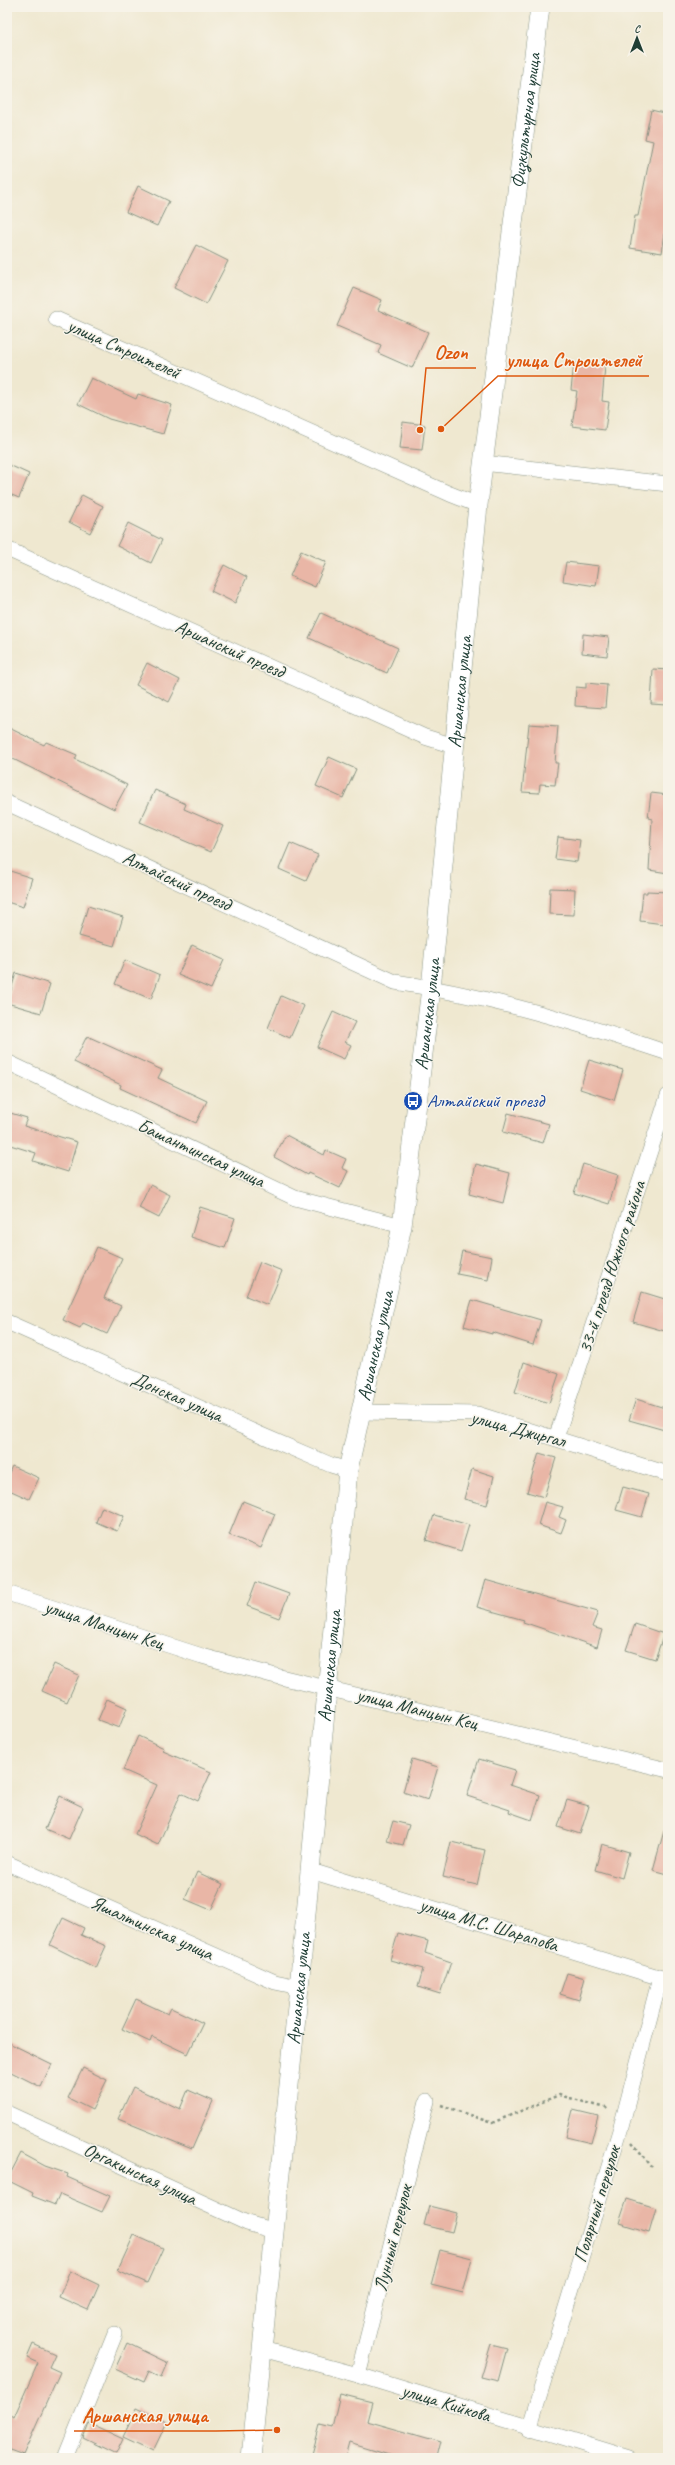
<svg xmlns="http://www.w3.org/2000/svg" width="675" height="2465" viewBox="0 0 675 2465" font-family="Caveat,sans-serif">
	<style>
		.building { fill: #e9b6a6 }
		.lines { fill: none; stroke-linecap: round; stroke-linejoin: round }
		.minor-casing { stroke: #879282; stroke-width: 16 }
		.tertiary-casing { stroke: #879282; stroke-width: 20 }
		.path { stroke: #879282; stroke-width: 2.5; stroke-dasharray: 3 3; stroke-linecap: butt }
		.minor { stroke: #fff; stroke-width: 15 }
		.tertiary { stroke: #fff; stroke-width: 19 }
		.labels { text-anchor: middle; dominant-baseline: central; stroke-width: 3; stroke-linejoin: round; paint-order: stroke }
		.street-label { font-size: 19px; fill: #1f3d34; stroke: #f7f3e8 }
		.transit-label { font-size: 19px; fill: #164399; stroke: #f7f3e8; text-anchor: start }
		.leader { fill: none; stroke: #de580e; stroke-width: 1.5 }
		.callout-dot { fill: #de580e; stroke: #f7f3e8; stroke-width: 1.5 }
		.callout-label { font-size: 20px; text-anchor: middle; font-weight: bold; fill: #de580e; stroke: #f7f3e8; stroke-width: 3; stroke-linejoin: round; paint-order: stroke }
	</style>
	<rect width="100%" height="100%" fill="#f7f3e8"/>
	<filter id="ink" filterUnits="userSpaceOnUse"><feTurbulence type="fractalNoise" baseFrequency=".025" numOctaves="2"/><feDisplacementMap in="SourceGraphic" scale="8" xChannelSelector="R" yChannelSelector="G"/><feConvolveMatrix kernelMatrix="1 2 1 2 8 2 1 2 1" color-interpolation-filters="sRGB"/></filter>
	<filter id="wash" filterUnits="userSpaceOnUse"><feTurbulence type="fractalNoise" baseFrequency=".012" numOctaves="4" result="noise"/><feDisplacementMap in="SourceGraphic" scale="16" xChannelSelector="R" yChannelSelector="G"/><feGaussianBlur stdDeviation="0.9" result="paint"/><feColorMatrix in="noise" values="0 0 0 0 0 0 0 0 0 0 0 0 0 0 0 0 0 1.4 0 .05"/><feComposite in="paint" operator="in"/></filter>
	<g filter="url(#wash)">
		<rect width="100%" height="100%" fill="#efe8d0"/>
		<g id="blocks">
			<g class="building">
				<path d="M651,110L668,114V213L662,253L630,248L635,216H638L653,141L645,139Z"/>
				<path d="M138,186L169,201L157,226L126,212Z"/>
				<path d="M196,245L228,261L206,304L174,288Z"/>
				<path d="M354,288L382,300L378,310L428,332L412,368L378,353L381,345L337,326Z"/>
				<path d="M574,363L605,366L602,401L609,402L605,430L572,426L577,391L571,390Z"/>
				<path d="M91,378L136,399L138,394L172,405L163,434L109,419L78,404Z"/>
				<path d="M403,422L425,425L422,450L400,448Z"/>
				<path d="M7,464L29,474L19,498L7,493Z"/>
				<path d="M82,495L103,506L90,533L69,522Z"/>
				<path d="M128,523L162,540L151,563L117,546Z"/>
				<path d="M301,551L326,562L315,587L290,576Z"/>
				<path d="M566,562L599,566L596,586L563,581Z"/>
				<path d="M224,565L247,577L235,603L211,591Z"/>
				<path d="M321,613L398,648L387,673L309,638Z"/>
				<path d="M583,634L609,637L607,656L582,653Z"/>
				<path d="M147,663L180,680L169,702L136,685Z"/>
				<path d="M653,669L668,670V705L651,704Z"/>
				<path d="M586,683L607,685L605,708L575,706L576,687L586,688Z"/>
				<path d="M529,724L558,726L555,763H558L555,785L540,784L539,793L522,792Z"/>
				<path d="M7,727L44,745L46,742L77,755L75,759L127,785L114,809L7,756Z"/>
				<path d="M329,757L356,769L343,798L316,786Z"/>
				<path d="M155,790L186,804L184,809L223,826L211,852L140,822Z"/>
				<path d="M651,793L668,795V873L649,870L652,819L648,818Z"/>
				<path d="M558,837L580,840L577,862L555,859Z"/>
				<path d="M290,843L318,855L306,881L279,869Z"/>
				<path d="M7,870L32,878L23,907L7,902Z"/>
				<path d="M550,888L575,889L574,915L549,914Z"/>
				<path d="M647,891L668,892L664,924L640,921L643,893H647Z"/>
				<path d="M88,906L123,917L114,946L79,936Z"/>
				<path d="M192,945L224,960L211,989L178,975Z"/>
				<path d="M125,960L160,975L151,999L115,984Z"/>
				<path d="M16,973L50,984L41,1013L7,1003Z"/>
				<path d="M281,996L304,1006L290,1038L268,1028Z"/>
				<path d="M333,1012L355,1022L345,1042L351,1045L344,1059L317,1047Z"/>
				<path d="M87,1036L162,1070L158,1078L207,1101L196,1123L120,1088L121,1085L74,1062Z"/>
				<path d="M589,1060L623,1070L614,1100L580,1089Z"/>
				<path d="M7,1112L27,1118L24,1126L77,1142L68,1172L33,1161L36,1153L7,1144Z"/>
				<path d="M508,1113L549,1124L543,1143L503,1132Z"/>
				<path d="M286,1135L324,1155L326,1150L346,1159L342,1168L348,1171L340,1188L308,1173L307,1175L274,1157Z"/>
				<path d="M476,1164L510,1173L503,1203L469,1194Z"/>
				<path d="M583,1164L618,1175L609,1204L574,1193Z"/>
				<path d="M150,1185L170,1195L159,1218L139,1208Z"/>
				<path d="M200,1207L235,1218L225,1248L191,1237Z"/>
				<path d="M97,1247L122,1258L104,1298L121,1306L107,1334L83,1323L80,1328L63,1320Z"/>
				<path d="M462,1251L492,1257L488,1280L457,1274Z"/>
				<path d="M260,1262L282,1271L268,1305L246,1296Z"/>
				<path d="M642,1292L668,1300V1332L633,1322Z"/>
				<path d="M472,1300L541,1320L533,1345L492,1332V1334L464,1326Z"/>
				<path d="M524,1362L559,1374L549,1403L515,1392Z"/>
				<path d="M636,1399L668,1409V1431L629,1420Z"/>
				<path d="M539,1453L556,1458L544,1497L527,1492Z"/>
				<path d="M12,1466L39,1478L29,1499L7,1489V1477Z"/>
				<path d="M472,1469L494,1476L487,1505L464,1499Z"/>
				<path d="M623,1487L649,1494L642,1517L616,1510Z"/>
				<path d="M243,1501L275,1514L261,1548L229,1535Z"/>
				<path d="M545,1502L563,1507L559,1517L566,1520L561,1533L538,1525Z"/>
				<path d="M102,1507L124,1516L117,1531L96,1522Z"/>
				<path d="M434,1515L469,1525L461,1551L426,1540Z"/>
				<path d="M485,1580L598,1612L592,1627L602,1630L597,1647L523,1622L524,1620L477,1607Z"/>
				<path d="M256,1582L289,1594L279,1618L247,1606Z"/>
				<path d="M635,1624L664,1634L655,1659L626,1650Z"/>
				<path d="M54,1664L79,1675L67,1702L42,1691Z"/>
				<path d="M107,1699L127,1708L119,1728L98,1720Z"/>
				<path d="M138,1736L164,1748L163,1751L211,1772L198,1801L181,1793L158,1845L135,1834L157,1785L123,1770Z"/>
				<path d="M412,1759L438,1767L428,1800L403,1792Z"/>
				<path d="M479,1759L515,1770L510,1785L540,1795L532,1820L509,1812L510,1810L467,1796Z"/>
				<path d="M60,1796L83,1807L69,1839L45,1829Z"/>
				<path d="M567,1800L589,1806L580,1834L558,1827Z"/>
				<path d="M393,1821L409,1825L403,1845L387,1841Z"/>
				<path d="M664,1831L668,1832V1874L653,1870Z"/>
				<path d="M451,1842L485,1850L477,1885L443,1877Z"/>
				<path d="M602,1844L629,1852L622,1878L595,1870Z"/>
				<path d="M197,1872L223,1884L211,1910L185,1899Z"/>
				<path d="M63,1918L84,1928L81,1935L106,1946L96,1968L50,1945Z"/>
				<path d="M398,1933L428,1941L425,1953L451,1962L440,1994L418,1987L423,1969L390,1960Z"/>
				<path d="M567,1973L585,1978L579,2000L560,1994Z"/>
				<path d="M136,1999L168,2014L171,2008L203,2023L188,2054L152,2037L150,2042L122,2029Z"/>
				<path d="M7,2042L52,2064L41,2087L7,2070Z"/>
				<path d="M83,2068L107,2080L92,2110L68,2098Z"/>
				<path d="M133,2087L180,2109L188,2090L213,2101L192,2149L118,2119Z"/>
				<path d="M573,2110L598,2116L591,2143L566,2137Z"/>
				<path d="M21,2153L45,2166L68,2174L67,2177L110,2196L102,2212L60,2194L55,2205L32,2196L33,2193L7,2180Z"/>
				<path d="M627,2199L656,2208L649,2232L619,2223Z"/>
				<path d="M429,2206L457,2213L452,2232L424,2225Z"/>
				<path d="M134,2235L163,2248L147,2283L118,2270Z"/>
				<path d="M440,2250L472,2258L463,2293L431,2285Z"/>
				<path d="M70,2271L99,2285L88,2310L59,2297Z"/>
				<path d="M127,2343L168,2363L162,2377L149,2371L144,2382L115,2369Z"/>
				<path d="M33,2344L55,2354L49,2367L60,2372L23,2455L7,2449V2414L14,2417L38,2363L27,2358Z"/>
				<path d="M491,2344L507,2348L498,2381L481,2377Z"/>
				<path d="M340,2394L372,2402L367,2421L441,2442L437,2458H399L349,2443L345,2458H327L312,2454L320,2425L332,2428Z"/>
				<path d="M137,2408L167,2422L153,2451L123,2437Z"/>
				<path d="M89,2423L123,2439L116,2454L83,2438Z"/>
			</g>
		</g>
	</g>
	<g filter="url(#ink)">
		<use href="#blocks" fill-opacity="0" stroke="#879282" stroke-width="1"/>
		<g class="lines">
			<g class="minor-casing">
				<g id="minor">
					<path d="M56,319L450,494L478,505"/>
					<path d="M483,463L668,484"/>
					<path d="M7,549L425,737L454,746"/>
					<path d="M7,803L395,982C488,996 579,1023 668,1053"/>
					<path d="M7,1062L295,1198L402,1226"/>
					<path d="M7,1322L259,1434L331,1465L348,1470"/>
					<path d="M363,1412L477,1414L668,1474"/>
					<path d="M556,1438L668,1096"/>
					<path d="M7,1593L202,1656L272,1675L668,1770"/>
					<path d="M7,1863L275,1982L299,1987"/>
					<path d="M311,1871L668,1980"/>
					<path d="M7,2113L247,2223L274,2231"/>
					<path d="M262,2349L358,2375L630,2458"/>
					<path d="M358,2375L427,2101"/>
					<path d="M529,2429L621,2127L660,1978"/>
					<path d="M65,2458L115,2334"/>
				</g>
			</g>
			<g class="tertiary-casing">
				<g id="tertiary">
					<path id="s1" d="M251,2458L299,1987L348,1470L402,1226L431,988L478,505L540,7"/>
				</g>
			</g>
			<g class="path">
				<path d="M441,2105L492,2123L559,2095L606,2108L608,2111"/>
				<path d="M632,2142L652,2167"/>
			</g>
			<use href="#minor" class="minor"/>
			<use href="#tertiary" class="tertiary"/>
		</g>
	</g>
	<defs>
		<g id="bus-disc" transform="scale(1)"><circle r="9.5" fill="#1a4fb4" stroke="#f7f3e8"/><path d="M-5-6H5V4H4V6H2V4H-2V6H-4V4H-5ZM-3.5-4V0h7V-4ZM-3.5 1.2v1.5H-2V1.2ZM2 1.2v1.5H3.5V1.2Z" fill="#fff"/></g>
	</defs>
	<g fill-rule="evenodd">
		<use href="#bus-disc" x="413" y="1101"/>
	</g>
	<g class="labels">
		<g class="street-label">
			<text stroke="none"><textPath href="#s1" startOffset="2355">Физкультурная улица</textPath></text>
			<text transform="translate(124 349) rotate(24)">улица Строителей</text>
			<text transform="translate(230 649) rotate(24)">Аршанский проезд</text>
			<text stroke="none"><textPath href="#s1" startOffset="1780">Аршанская улица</textPath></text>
			<text transform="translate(177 881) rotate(25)">Алтайский проезд</text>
			<text stroke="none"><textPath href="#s1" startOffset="1456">Аршанская улица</textPath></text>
			<text transform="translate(201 1153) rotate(25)">Башантинская улица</text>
			<text transform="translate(612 1267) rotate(-72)">33-й проезд Южного района</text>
			<text stroke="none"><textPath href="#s1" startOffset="1120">Аршанская улица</textPath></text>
			<text transform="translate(177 1397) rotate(24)">Донская улица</text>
			<text transform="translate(518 1429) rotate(15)">улица Джиргал</text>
			<text transform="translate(104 1625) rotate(18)">улица Манцын Кец</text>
			<text stroke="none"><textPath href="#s1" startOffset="796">Аршанская улица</textPath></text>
			<text transform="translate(417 1709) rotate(14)">улица Манцын Кец</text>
			<text transform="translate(489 1925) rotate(17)">улица М.С. Шарапова</text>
			<text transform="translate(152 1928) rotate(24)">Яшалтинская улица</text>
			<text stroke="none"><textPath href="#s1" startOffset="472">Аршанская улица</textPath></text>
			<text transform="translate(140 2174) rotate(25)">Оргакинская улица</text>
			<text transform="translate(597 2204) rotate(-73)">Полярный переулок</text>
			<text transform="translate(393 2238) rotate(-76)">Лунный переулок</text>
			<text transform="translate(446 2403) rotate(17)">улица Кийкова</text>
		</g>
		<g class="transit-label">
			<text x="427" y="1101">Алтайский проезд</text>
		</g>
	</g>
	<path class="leader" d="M420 430L426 368H476M441 429L498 376H649M277 2430L216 2431H74"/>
	<g class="callout-dot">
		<circle cx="420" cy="430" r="4"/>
		<circle cx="441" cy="429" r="4"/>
		<circle cx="277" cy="2430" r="4"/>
	</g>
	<g class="callout-label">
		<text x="451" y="359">Ozon</text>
		<text x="574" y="367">улица Строителей</text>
		<text x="145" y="2422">Аршанская улица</text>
	</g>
	<rect width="675" height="2465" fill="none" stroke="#f7f3e8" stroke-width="24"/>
	<g transform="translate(637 38)" stroke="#f7f3e8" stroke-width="3" paint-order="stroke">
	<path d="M0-3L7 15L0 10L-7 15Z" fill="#1f3d34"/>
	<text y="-6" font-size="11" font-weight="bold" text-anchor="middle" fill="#1f3d34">С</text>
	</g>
</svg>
